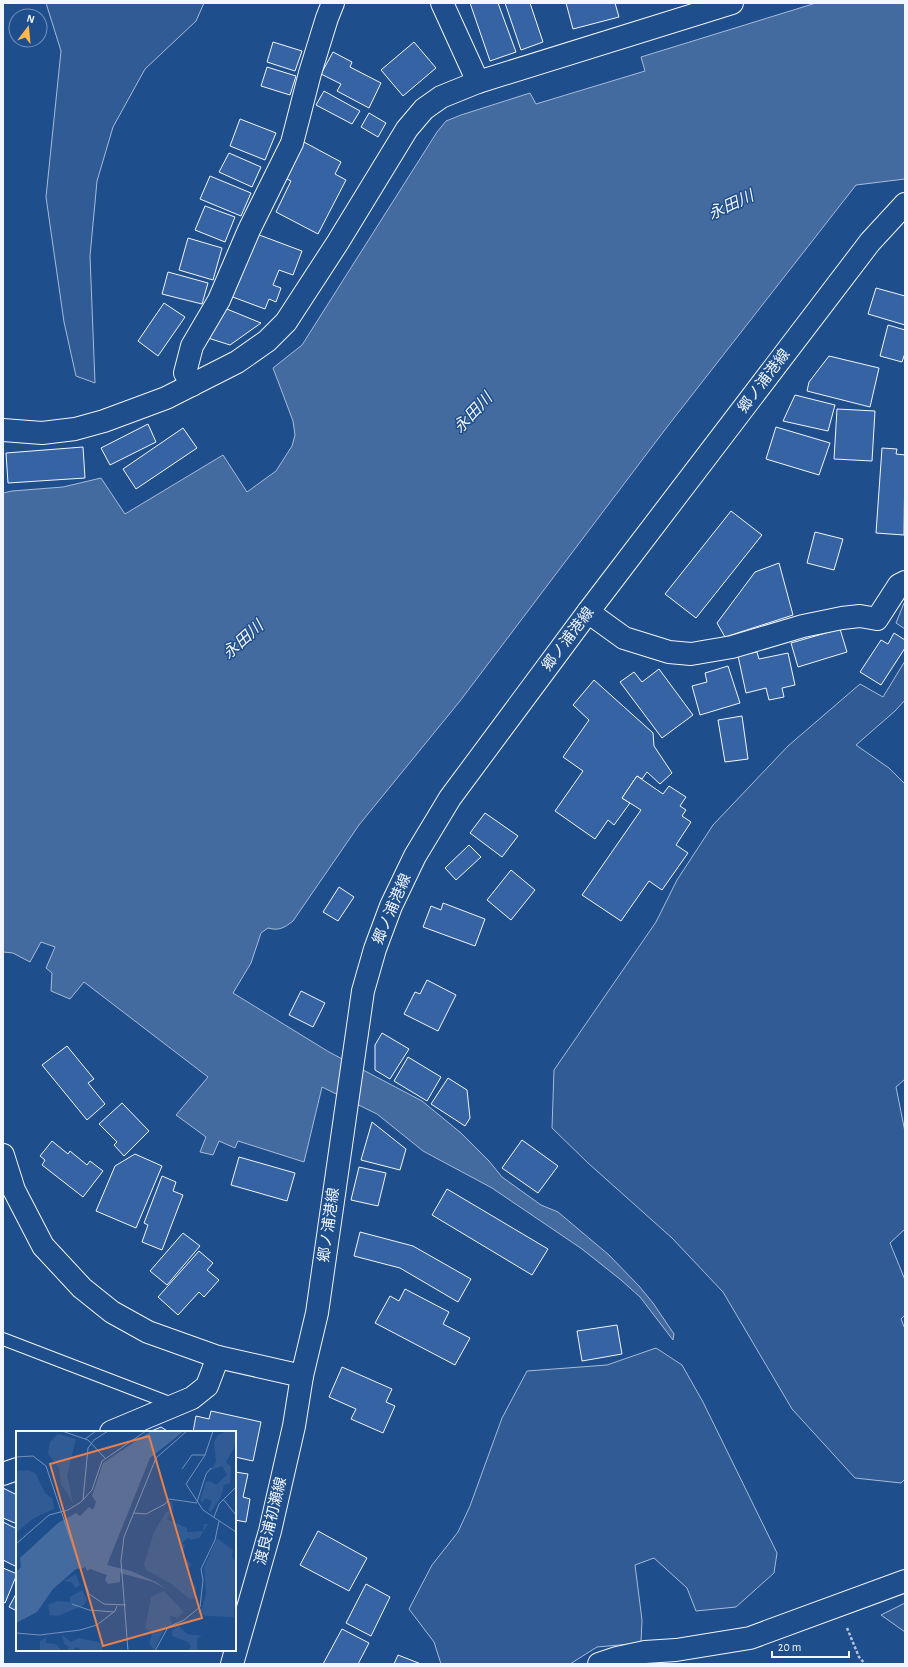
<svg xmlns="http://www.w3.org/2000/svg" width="908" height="1667" viewBox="0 0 908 1667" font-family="'Alegreya Sans','Noto Sans JP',sans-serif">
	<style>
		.built { fill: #305b95; stroke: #a8bbd7 }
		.water { fill: #446ba0; stroke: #a8bbd7 }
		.building { fill: #3563a3; stroke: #f2f6ff }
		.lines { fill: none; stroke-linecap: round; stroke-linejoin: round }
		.service-casing { stroke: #f2f6ff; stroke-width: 14 }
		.minor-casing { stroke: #f2f6ff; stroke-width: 24 }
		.tertiary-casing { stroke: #f2f6ff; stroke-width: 24 }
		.secondary-casing { stroke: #f2f6ff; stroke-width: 24 }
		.primary-casing { stroke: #f2f6ff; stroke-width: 24 }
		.path { stroke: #b3c4dc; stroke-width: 2.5; stroke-dasharray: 3 2; stroke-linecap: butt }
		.service { stroke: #1f4e8c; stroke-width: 12 }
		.minor { stroke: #1f4e8c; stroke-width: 22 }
		.tertiary { stroke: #1f4e8c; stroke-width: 22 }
		.secondary { stroke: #1f4e8c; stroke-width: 22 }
		.primary { stroke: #1f4e8c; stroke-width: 22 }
		.labels { text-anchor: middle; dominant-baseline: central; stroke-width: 3; stroke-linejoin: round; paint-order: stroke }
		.street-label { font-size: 15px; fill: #f2f6ff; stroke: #1f4e8c }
		.water-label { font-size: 16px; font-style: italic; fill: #f2f6ff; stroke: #1f4e8c }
		.inset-road { fill: none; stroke: #7391ba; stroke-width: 1 }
		.view { fill: #ea8049; fill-opacity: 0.15; stroke: #ea8049; stroke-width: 2 }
		.inset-edge { fill: none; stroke: #f2f6ff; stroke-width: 2 }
	</style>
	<rect width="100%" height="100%" fill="#1f4e8c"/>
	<g class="built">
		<path d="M46,3H204L196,21L145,69L113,127L97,181L90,256L95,383L76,376L64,322L46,197L61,51Z"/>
		<path d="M904,603H905V629L896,623Z"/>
		<path d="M905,661V700L895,711L856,745L889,768L905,784V1079L896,1087L905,1132V1229L890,1243L905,1280V1315L901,1319L905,1329V1479L901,1483L855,1478L792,1409L723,1292L672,1238L588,1163L552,1128L554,1070L656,922L677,880L713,825L788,746L860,684L883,697Z"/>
		<path d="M656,1348L682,1365L703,1402L777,1553L774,1573L736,1607L696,1611L687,1588L654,1558L635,1565L642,1620L641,1643L597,1647L570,1664H441L434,1642L409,1609L432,1565L458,1532L470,1506L502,1418L527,1371L607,1365Z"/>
		<path d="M905,1603V1632L881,1615Z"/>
	</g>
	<path class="water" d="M816,3H905V179L856,185L667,427L460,701L359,825L293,921C284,928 279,931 268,928L261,933L251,963L233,993L329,1052L422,1101L461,1133L489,1161L502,1177L541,1205L558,1212L609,1255L639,1286L653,1303L674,1334L673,1340L640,1297L621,1280L582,1249L492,1188L423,1151L377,1114L322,1087L304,1162L238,1141L235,1148L219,1141L213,1155L200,1152L206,1137L176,1115L208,1077L84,982L70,999L51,991L52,973L46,968L55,947L41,942L30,962L13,953L3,952V493L12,491L63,487L101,478L125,514L223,455L247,492L276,471L292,446L295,435L293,421L273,368L302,345L437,132L446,121L461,115L530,93L536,104L645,71L641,57Z"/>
	<g class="building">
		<path d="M470,3H498L516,52L490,61Z"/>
		<path d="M505,3H530L543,42L521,50Z"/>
		<path d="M566,3H615L619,17L573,29Z"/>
		<path d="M273,42L302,51L295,71L267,62Z"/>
		<path d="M414,42L436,68L403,96L381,70Z"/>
		<path d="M333,52L352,62L350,67L381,83L369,108L337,91L341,84L321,74Z"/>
		<path d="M267,67L296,76L290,95L261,86Z"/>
		<path d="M324,91L360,111L352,124L316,105Z"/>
		<path d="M369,113L386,123L378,137L361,127Z"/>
		<path d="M240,119L276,133L265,160L230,146Z"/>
		<path d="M302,141L341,162L335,174L346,180L318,234L276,212L291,181L283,177Z"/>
		<path d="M229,153L261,167L252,187L219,172Z"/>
		<path d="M210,176L251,193L241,216L200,199Z"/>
		<path d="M205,206L235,217L225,242L195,230Z"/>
		<path d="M254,233L302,251L293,275L279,270L273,285L281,288L276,302L269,299L265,309L230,296Z"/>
		<path d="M188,238L222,248L213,280L179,270Z"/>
		<path d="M168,272L208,283L202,304L162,294Z"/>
		<path d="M876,288L905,296V325L868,314Z"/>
		<path d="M164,303L185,317L158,356L138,341Z"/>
		<path d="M222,307L261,323L230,345L208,338Z"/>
		<path d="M888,325L905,330V353L902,362L880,356Z"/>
		<path d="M829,356L879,368L870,407L807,391L809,382Z"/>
		<path d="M795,395L835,405L828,431L783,421Z"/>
		<path d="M837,409L875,411L872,461L834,459Z"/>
		<path d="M148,424L156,442L110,465L101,448Z"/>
		<path d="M776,427L830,443L819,475L766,459Z"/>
		<path d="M183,428L197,448L136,489L123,469Z"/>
		<path d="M83,447L85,478L8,483L6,453Z"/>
		<path d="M882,448L897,449L896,454L905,455L904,535L876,533Z"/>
		<path d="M731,511L762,535L696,618L665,594Z"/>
		<path d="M815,532L843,539L834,570L807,563Z"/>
		<path d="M779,563L793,615L725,637L717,623L755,572Z"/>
		<path d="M840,629L847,652L798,667L791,643Z"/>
		<path d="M894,633L905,640V648L881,685L860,672L881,640L888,644Z"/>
		<path d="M757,652L759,659L788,653L795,685L782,688L784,697L769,700L766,688L746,693L738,656Z"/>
		<path d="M728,666L740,703L700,715L692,686L707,682L705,673Z"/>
		<path d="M659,669L693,715L662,738L620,682L634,672L642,682Z"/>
		<path d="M594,680L653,733L654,746L672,773L660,784L647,772L642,779L637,776L622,798L630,803L614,825L608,820L595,839L555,811L583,771L563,757L589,720L573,705Z"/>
		<path d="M742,716L748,759L725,762L718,720Z"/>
		<path d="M637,776L663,794L669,786L686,797L680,806L686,810L682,816L691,822L676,845L688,853L662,890L649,881L621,921L582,895L641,810L622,798Z"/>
		<path d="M485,813L518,836L502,857L470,833Z"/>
		<path d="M469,845L481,857L456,880L445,868Z"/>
		<path d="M511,870L535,890L511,920L487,900Z"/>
		<path d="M339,887L354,897L338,921L323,912Z"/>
		<path d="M443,903L485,919L475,946L423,927L431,906L441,910Z"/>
		<path d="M427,980L456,995L438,1031L404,1014L415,992L420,994Z"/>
		<path d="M301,991L325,1003L313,1027L289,1015Z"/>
		<path d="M382,1033L409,1049L390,1079L375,1070V1045Z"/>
		<path d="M67,1046L94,1079L88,1083L105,1104L87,1120L42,1065Z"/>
		<path d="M408,1057L441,1077L427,1101L394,1081Z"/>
		<path d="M448,1078L467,1090L470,1118L465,1126L431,1104Z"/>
		<path d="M122,1103L149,1131L124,1156L114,1145L117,1142L99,1124Z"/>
		<path d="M372,1122L406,1149L400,1170L361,1160Z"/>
		<path d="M522,1140L558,1166L538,1193L502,1168Z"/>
		<path d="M52,1141L68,1154L70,1151L87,1165L90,1161L103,1171L83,1197L42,1165L45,1160L40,1156Z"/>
		<path d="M135,1154L162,1166L136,1228L96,1211L115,1166Z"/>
		<path d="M239,1157L295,1173L287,1201L231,1185Z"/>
		<path d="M359,1167L386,1173L378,1206L351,1200Z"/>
		<path d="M162,1176L176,1182L173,1191L183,1195L162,1250L142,1242L148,1225L144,1223Z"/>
		<path d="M447,1189L548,1249L532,1275L432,1215Z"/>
		<path d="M360,1232L413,1246L471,1279L458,1302L400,1268L354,1256Z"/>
		<path d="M183,1233L200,1246L167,1285L150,1271Z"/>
		<path d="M199,1251L213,1263L207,1270L219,1280L204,1297L199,1292L178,1315L158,1297Z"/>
		<path d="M405,1289L449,1312L443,1324L470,1338L455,1365L375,1323L390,1296L399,1301Z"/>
		<path d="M617,1325L622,1354L582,1361L577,1331Z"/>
		<path d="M342,1367L392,1389L386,1402L395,1406L383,1433L351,1419L356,1409L329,1397Z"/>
		<path d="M211,1411L261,1422L253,1461L235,1457V1432H193L196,1416L209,1419Z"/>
		<path d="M161,1427L169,1432H149Z"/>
		<path d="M235,1472L248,1474L243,1497L250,1499L246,1522L235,1520Z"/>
		<path d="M3,1488L17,1495V1524L3,1518Z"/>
		<path d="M3,1522L17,1529V1567L3,1560Z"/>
		<path d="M318,1531L367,1558L349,1591L300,1565Z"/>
		<path d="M3,1568L17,1574L5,1603L3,1602Z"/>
		<path d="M366,1584L390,1597L371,1636L346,1623Z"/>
		<path d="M17,1592V1611L9,1607Z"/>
		<path d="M342,1629L369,1643L358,1664H323Z"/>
		<path d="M398,1655L421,1664H394Z"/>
	</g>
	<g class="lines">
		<g class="service-casing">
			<path id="service" d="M3,1339L175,1405"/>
		</g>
		<g class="minor-casing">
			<g id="minor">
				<path d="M442,3L478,82"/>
				<path d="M192,385L185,373L192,346L219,300L249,230L292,143L310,73L327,18L333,3"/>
				<path d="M588,612L624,638L669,652L691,654L732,647L803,626L842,618L860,616L877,619L899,585L905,582"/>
				<path d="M111,1432L192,1398L207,1386L218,1357"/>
				<path d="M3,1474L17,1469"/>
				<path d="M599,1664L617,1658L645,1652L676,1650L750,1638L905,1581"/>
			</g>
		</g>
		<g class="tertiary-casing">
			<path id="tertiary" d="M3,430L42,433L75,429L104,421L166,398L237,362L267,341L286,322L338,242L407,129L424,109L441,97L478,82L732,3"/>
		</g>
		<g class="secondary-casing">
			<path id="secondary" d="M232,1664L270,1531L294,1426L302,1376"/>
		</g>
		<g class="primary-casing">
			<path id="primary" d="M3,1155L14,1190L43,1246L82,1288L112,1312L148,1332L218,1357L302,1376L317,1313L363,991L375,949L391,906L415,856L450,798L588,612L870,242L905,204"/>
		</g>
		<path class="path" d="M847,1628L859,1657L865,1664"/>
		<use href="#service" class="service"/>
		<use href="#minor" class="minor"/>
		<use href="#tertiary" class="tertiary"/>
		<use href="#secondary" class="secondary"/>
		<use href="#primary" class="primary"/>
	</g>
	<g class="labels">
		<g class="street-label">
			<text transform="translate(764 381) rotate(-53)">郷ノ浦港線</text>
			<text transform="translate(568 639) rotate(-53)">郷ノ浦港線</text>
			<text transform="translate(392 909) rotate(-67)">郷ノ浦港線</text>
			<text transform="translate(329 1225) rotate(-82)">郷ノ浦港線</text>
			<text transform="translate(271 1521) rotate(-76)">渡良浦初瀬線</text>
		</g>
		<g class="water-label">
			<text transform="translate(731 205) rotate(-25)">永田川</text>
			<text transform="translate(473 413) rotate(-47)">永田川</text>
			<text transform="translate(243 640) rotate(-42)">永田川</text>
		</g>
	</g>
	<g transform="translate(16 1431)">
		<rect width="220" height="220" fill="#1f4e8c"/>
		<path d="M212,0H220V13L210,31L215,36L214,52L208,54L205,66L195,81L192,79L196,70L189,67L187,72L184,69L190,51L194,50L200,54L211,44L206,35L193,40L200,31L198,11L202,4ZM42,3L60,8L51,44L57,72L45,53L43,37L32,23L34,11ZM13,39L20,43L29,62L37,68L38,78L18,87L0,102V40ZM153,70H156L157,77L151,88L171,97V101L187,100L188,93H192L183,107L175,109L172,107L166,112L169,114L166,124L175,133L171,141L180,157L179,167L174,168L154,152L130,139L128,133L138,101L150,81H153ZM201,107L217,119L216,126L220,132L218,186L190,185L181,182L186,177L190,161L188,137ZM60,143L64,154L60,157L55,151L48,150ZM66,159L71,169L68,174L42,185L34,184L32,174L41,170L54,171V166ZM148,160L168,181L161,187L153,184L156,193L148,198L138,219L133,212L136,203L129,196L134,172L135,166ZM163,195L171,203L186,205L181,207V220H172L175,216L172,211L156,205V200ZM46,204L55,211L63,207L87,212L86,218L88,220H67L60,216L57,220H51L53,216L48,213ZM30,207V212L40,213L46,220H24V210Z" fill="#305b95"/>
		<path d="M135,0H168L134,27L91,134L115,140L140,151L150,158L137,151L104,142V151L92,153L89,149L91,144L74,138L71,140L69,135L68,137L60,138L37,158L21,181L0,192V141L5,136L4,127L42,92L60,82L64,85L73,76L77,79L80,71L76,65L87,32Z" fill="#446ba0"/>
		<path class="inset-road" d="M46,0L72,9L89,27M197,0L189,24L170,53L187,79L220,101M69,8L80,0M0,26L17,25L30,35L73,163L88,173L110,174M166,38L176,24H189M207,68L220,84M67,69L72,17L78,9L92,0M181,71L190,43L195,37M118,82L130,83L149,73L153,68L181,72M198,86L203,73L220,56M0,113L33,84L52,79L65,71L76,59L86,30L130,0M56,173L73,179L98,181M0,202L24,204L64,199L81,194L99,180L101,175M112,220L105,130L108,106L140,27L171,0M139,220L152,196L168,189L184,176L187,149L185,138L199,109L203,90"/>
		<path class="view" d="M133,5L186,187L87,215L34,33Z"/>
		<rect width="220" height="220" class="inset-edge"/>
	</g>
	<rect width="908" height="1667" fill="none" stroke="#f2f6ff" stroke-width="8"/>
	<g transform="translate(28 28) rotate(16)"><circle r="19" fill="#1f4e8c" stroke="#7391ba"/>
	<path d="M0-3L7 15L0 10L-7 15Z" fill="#ffb74d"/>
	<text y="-6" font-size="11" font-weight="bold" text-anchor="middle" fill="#f2f6ff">N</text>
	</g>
	<path d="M772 1651v6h77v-6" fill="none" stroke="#f2f6ff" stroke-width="2"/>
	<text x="778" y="1651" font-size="12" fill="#f2f6ff" stroke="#1f4e8c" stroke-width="3" paint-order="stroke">20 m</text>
</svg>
